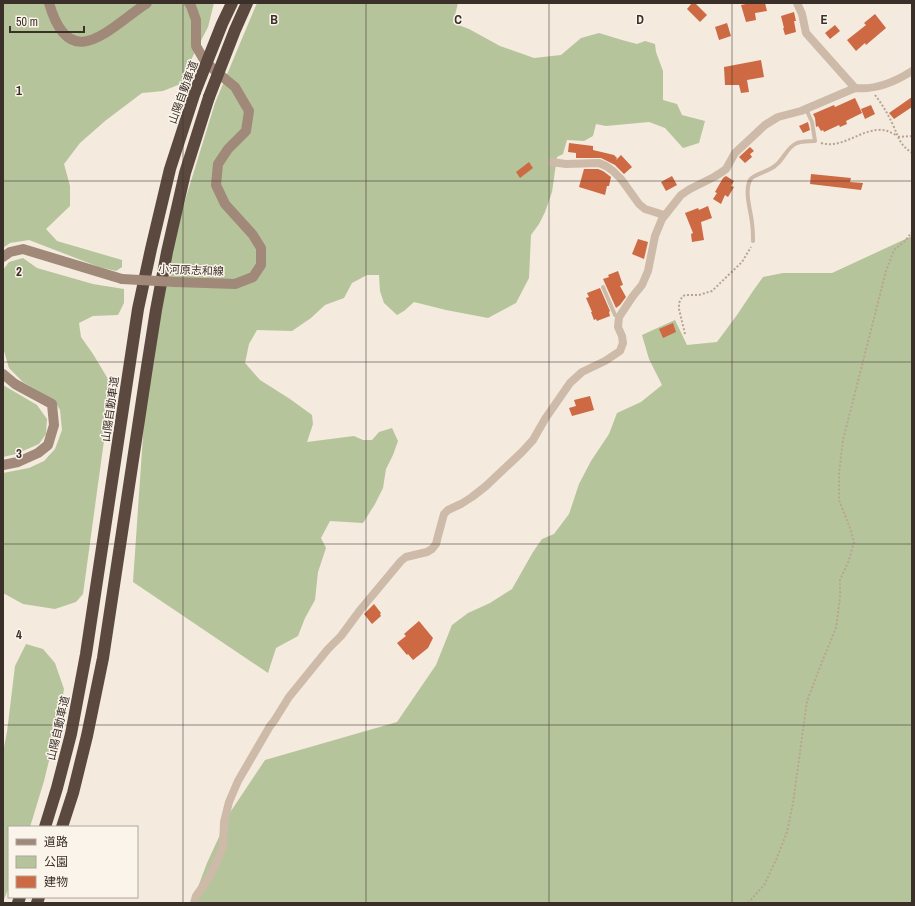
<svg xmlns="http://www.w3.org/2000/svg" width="915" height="906" viewBox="0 0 915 906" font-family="'Archivo Narrow','Noto Sans JP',sans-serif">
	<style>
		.green { fill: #b6c49c }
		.building { fill: #cd6943 }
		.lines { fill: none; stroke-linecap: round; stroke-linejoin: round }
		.path { stroke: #b9a492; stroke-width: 2; stroke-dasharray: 2 2; stroke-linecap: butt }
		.lane { stroke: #cdbaa8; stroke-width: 4 }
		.street { stroke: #cdbaa8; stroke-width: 8 }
		.secondary { stroke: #a18979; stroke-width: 10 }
		.highway { stroke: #5b493f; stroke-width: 12 }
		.secondary-bridge { stroke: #a18979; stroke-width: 10 }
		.highway-bridge { stroke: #5b493f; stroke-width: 12 }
		.grid { fill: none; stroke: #3a2f29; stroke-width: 1; stroke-opacity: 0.55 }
		.labels { text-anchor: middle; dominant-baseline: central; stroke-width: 3; stroke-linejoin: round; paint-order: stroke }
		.street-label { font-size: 11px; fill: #3a2f29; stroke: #fbf4eb }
		.grid-label { font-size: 13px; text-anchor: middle; font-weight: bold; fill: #3a2f29; stroke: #fbf4eb; stroke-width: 3; stroke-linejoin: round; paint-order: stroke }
	</style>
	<rect width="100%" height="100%" fill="#f4eade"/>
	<g class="green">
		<path d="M3,3H214L208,27L192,58L190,68L183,83L163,91L142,93L105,121L80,143L64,164L70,186V206L46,229L57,241L122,260V267L116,271L99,267L29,240L10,243L3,248Z"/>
		<path d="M257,3H458L453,23L469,29L500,46L534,58L561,55L581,38L599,33L622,40L637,44L645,41L655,44L656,52L663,71V100L677,104L682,115L705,121L699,143L683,148L665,128L649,122L606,126L596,124L593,136L584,141L567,140L563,154L557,157L552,192L545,212L539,224L531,235L529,278L516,303L488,318L446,310L414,302L404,311L397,315L384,303L380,291L379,275H367L352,283L344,298L325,305L311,318L292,331L257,330L249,344L245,363L260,380L290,399L312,415L313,424L307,442L354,436L363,440H372L379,432L392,428L398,441L393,455L386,469L383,488L375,504L363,523L330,521L321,538L326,548L318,572L315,600L305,618L298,636L276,648L268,673L133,582L149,348L162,281L187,194L215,103L254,10Z"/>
		<path d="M912,236V903H192L207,863L231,811L265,760L397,722L436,665L452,625L468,613L490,603L512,589L533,552L542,539L554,534L569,514L579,484L591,461L609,434L617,413L641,402L662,385L649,359L642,335L675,320L687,345L717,342L737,315L753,291L763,277L783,273H832Z"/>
		<path d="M23,258L37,268L93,284L124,289V303L118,315L93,316L79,323L81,337L93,354L108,379L109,404L83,594L76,602L55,609L23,604L3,593V473L29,468L44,461L55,449L62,430L60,410L54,400L23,382L9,368L4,351L3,340V270L9,262Z"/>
		<path d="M3,385L37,405L47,419L46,434L39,444L16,454L3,457Z"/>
		<path d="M26,644L43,649L55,663L64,689L59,720L44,781L30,827H9V887L3,902V752L7,732L15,666Z"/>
	</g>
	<g class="building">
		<path d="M692,3H695L707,15L700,22L687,9Z"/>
		<path d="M751,3H765L767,11L755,13L756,20L746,22L741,5Z"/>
		<path d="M794,12L796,21H794L796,32L785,35L783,28H784L781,16Z"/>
		<path d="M875,14L886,28L866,45L865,43L856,51L847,40L866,25L864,23Z"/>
		<path d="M727,23L731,36L719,40L715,27Z"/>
		<path d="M835,25L840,31L830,39L825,33Z"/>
		<path d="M761,60L764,77L747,80L749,92L741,93L739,85H725L724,67Z"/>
		<path d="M912,97V107L894,119L889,113Z"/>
		<path d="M855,98L862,113L846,121L847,124L840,127L839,125L824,132L823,130L821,131L818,126L816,127L815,118L813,114L834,105L835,107Z"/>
		<path d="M871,105L875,114L865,119L861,109Z"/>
		<path d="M808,122L810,130L803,133L799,126Z"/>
		<path d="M569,143L593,146V150L614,155L617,158L616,160L621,155L632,167L624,174L615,165L601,158H576V153L568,152Z"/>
		<path d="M750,147L754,151L750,154L752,157L745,163L739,157Z"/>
		<path d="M529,162L533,168L520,178L516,172Z"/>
		<path d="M584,169H598L603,171L611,177L609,186H607L605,195L579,187Z"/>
		<path d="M811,174L851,178L850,182L863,183L861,190L810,184Z"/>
		<path d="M672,176L677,185L666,191L661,182Z"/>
		<path d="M726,176L734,181L731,186L734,187L728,197L725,195L721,204L713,199L717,193L715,192L723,178Z"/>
		<path d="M708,206L712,218L701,222L704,240L692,242L691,234L693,233L685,213L698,208L699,210Z"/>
		<path d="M638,239L648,242L644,259L632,254Z"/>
		<path d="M618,271L623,285L620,286L626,297L620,305L616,308L603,279L609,277L608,275Z"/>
		<path d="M600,288L610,311L609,312L610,316L597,321L596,319L594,320L591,312H592L586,298L589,297L587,293Z"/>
		<path d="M673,323L676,332L663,338L659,329Z"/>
		<path d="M590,396L594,410L572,416L569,408L576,406L574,400Z"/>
		<path d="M374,604L381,613L380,614L381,616L372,624L364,614Z"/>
		<path d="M419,621L433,638L428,648L413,660L408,654L407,655L397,643L406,636L404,634Z"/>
	</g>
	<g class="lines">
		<g class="path">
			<path d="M875,95C882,104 888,114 893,125C899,138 899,144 912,153"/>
			<path d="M898,137L912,136"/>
			<path d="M821,143C842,149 858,131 878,130C885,129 890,132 896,135"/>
			<path d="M685,334L679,309V303L682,297L685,295H699L712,291L742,262L751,247"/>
			<path d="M748,903L764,885L776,860L787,832L793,803L807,701L822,662L836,628L840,598V580L849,560L854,542L850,528L839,500V473L843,440L886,271L894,250L905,241L912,232"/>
		</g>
		<g class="lane">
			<path d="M753,241C753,235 753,229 752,223C751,211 744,192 750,180C753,174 769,172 776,165C784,159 787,147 797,143C803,141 809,141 815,141L812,122L806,109"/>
			<path d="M603,287L615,315L619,317"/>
		</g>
		<g class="street">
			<path d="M797,3L802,14L806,33L855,88"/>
			<path d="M551,162L566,164L599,163L606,166L613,171L621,179L639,204L645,209L664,215"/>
			<path d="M194,903L196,896L210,876L223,847L224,822L229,802L238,781L270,726L274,721L289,697L328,649L341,636L361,609L401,561L406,557L427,552L432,549L436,544L438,536L444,514L448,510L461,504L472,497L486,486L522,452L533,440L545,419L570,383L582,372L605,361L620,351L623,343L622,336L618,327L619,317L633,296L642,285L648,271L655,236L662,219L681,195L690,189L714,177L722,172L726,169L735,153L765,125L778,117L801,111L855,88C875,90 895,82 912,71"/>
		</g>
		<g class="secondary">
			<path d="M49,3C70,76 109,28 147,3"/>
			<path d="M3,257L10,252L23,249L122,279"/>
			<path d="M175,282L235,284L253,277L261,265V248L253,235L225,204L216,185L218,164L228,149L246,131L249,111L235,87L213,69L203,58L196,46V20L191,6L189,3"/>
			<path d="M3,374L15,384L52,404L54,425L48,445L38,453L18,462L3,465"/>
		</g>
		<g class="highway">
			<path d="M45,827L57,788L71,734L86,654L138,309L151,249L170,169L195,92"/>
			<path d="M62,827L73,793L87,736L103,658L147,367L156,310L167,252L185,173L209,97"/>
			<path d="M18,903L20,897"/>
			<path d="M37,903L39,897"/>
		</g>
		<path class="secondary-bridge" d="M122,279L175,282"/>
		<g class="highway-bridge">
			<path d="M195,92L222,24L232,3"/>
			<path d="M209,97L235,30L247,3"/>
		</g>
	</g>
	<path class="grid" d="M183,3V903M366,3V903M549,3V903M732,3V903M3,181H912M3,362H912M3,544H912M3,725H912"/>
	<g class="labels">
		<g class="street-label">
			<text transform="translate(183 92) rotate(-70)">山陽自動車道</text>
			<text transform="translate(191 270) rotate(2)">小河原志和線</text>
			<text transform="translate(110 409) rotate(-82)">山陽自動車道</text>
			<text transform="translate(58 728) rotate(-77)">山陽自動車道</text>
		</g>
	</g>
	<g class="grid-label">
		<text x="274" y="24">B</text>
		<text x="458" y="24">C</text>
		<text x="640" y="24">D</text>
		<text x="824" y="24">E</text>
		<text x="19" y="95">1</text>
		<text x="19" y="276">2</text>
		<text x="19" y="458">3</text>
		<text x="19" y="639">4</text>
	</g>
	<rect width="915" height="906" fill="none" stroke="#3a2f29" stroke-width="8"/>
	<rect x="8" y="826" width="130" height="72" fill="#fbf4eb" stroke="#aea59d"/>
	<rect x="16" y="839" width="20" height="6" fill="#a18979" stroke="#aea59d"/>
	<text x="44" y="846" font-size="12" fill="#3a2f29">道路</text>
	<rect x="16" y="856" width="20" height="12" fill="#b6c49c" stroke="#aea59d"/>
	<text x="44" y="866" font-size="12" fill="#3a2f29">公園</text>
	<rect x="16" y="876" width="20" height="12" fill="#cd6943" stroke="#aea59d"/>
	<text x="44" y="886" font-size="12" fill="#3a2f29">建物</text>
	<path d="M10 26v6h74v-6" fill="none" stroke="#3a2f29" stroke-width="2"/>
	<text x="16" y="26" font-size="12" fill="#3a2f29" stroke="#fbf4eb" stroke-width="3" paint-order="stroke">50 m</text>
</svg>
